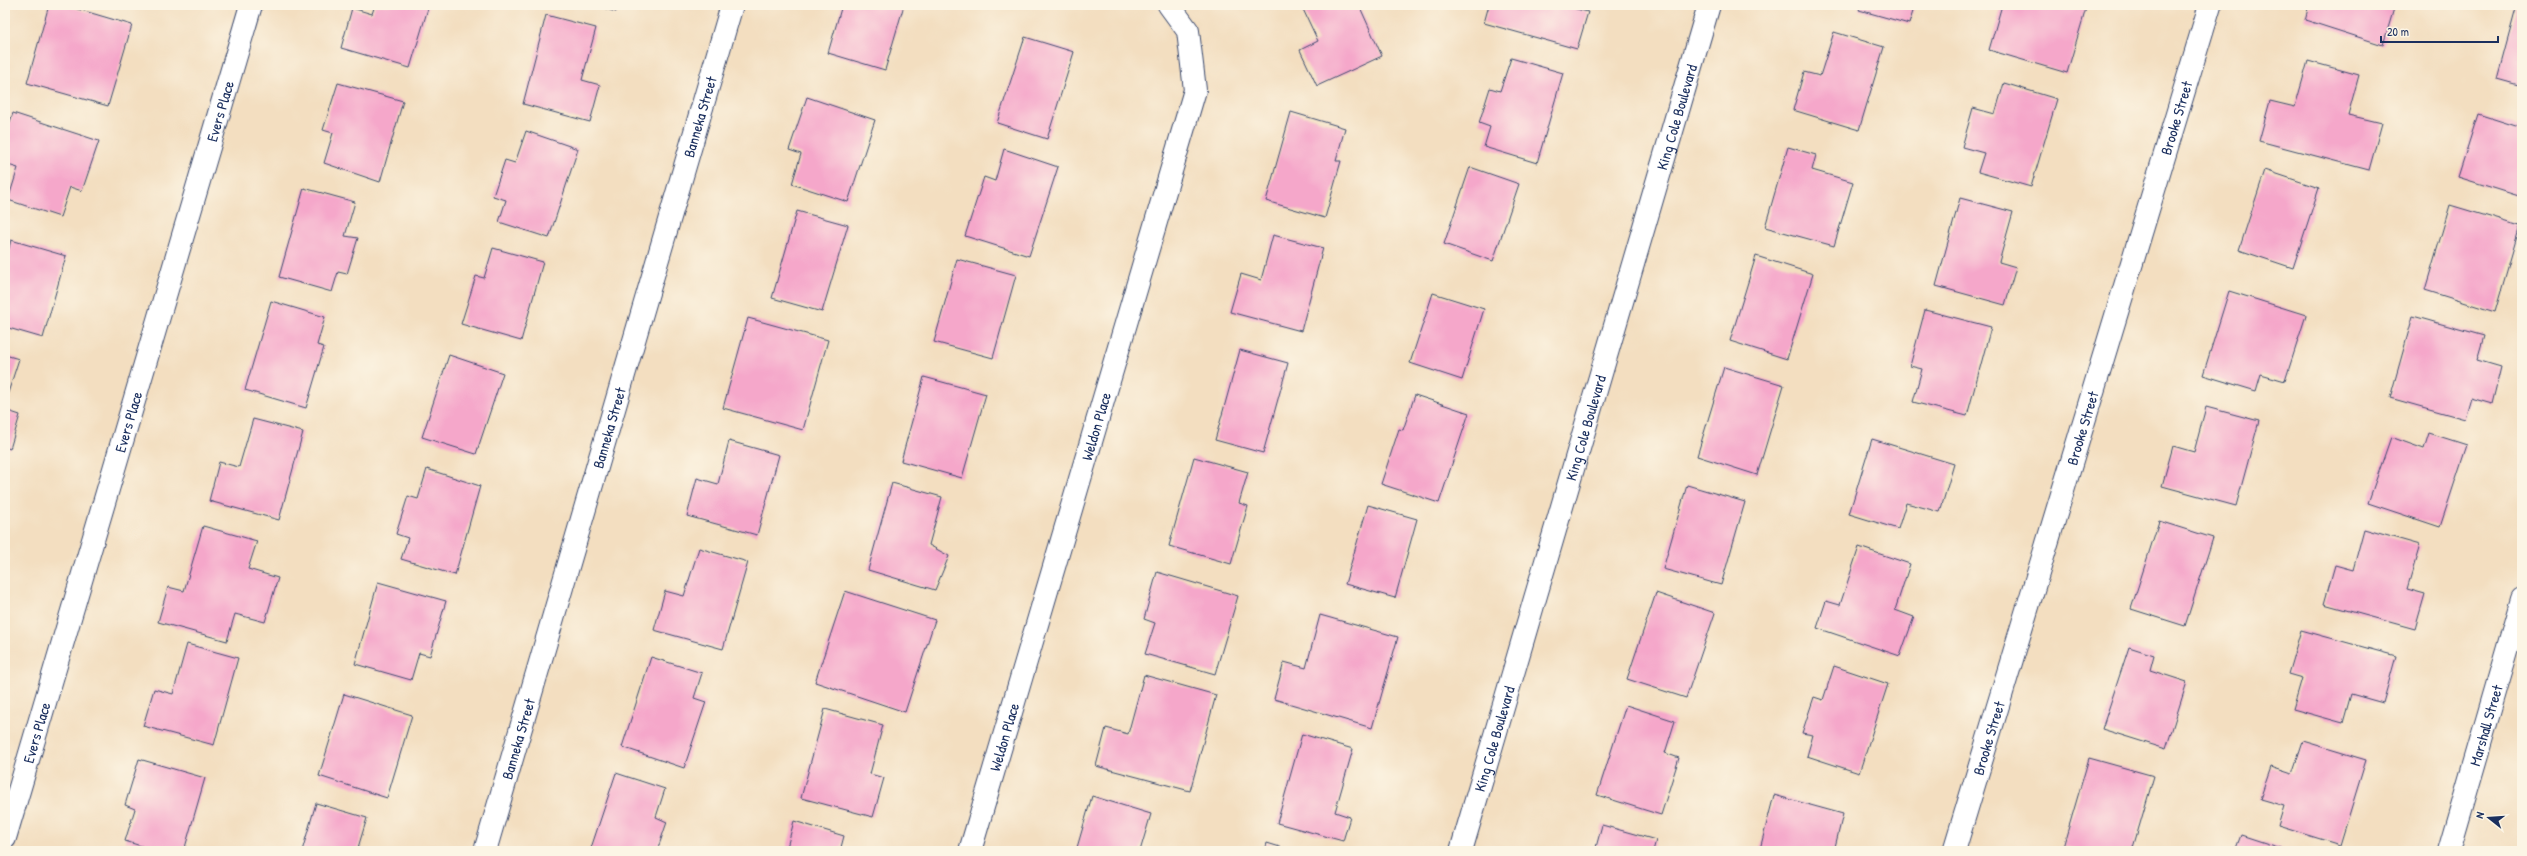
<svg xmlns="http://www.w3.org/2000/svg" width="2527" height="856" viewBox="0 0 2527 856" font-family="'Patrick Hand',sans-serif">
	<style>
		.building { fill: #f5a7ca }
		.lines { fill: none; stroke-linecap: round; stroke-linejoin: round }
		.street-casing { stroke: #3b496d; stroke-width: 24 }
		.secondary-casing { stroke: #3b496d; stroke-width: 24 }
		.street { stroke: #fff; stroke-width: 22 }
		.secondary { stroke: #fff; stroke-width: 22 }
		.labels { text-anchor: middle; dominant-baseline: central; stroke-width: 3.5; stroke-linejoin: round; paint-order: stroke }
		.street-label { font-size: 15px; fill: #1b2f5e; stroke: #fcf5e5 }
	</style>
	<rect width="100%" height="100%" fill="#fcf5e5"/>
	<filter id="ink" filterUnits="userSpaceOnUse"><feTurbulence type="fractalNoise" baseFrequency=".025" numOctaves="2"/><feDisplacementMap in="SourceGraphic" scale="8" xChannelSelector="R" yChannelSelector="G"/><feConvolveMatrix kernelMatrix="1 2 1 2 8 2 1 2 1" color-interpolation-filters="sRGB"/></filter>
	<filter id="wash" filterUnits="userSpaceOnUse"><feTurbulence type="fractalNoise" baseFrequency=".012" numOctaves="4" result="noise"/><feDisplacementMap in="SourceGraphic" scale="16" xChannelSelector="R" yChannelSelector="G"/><feGaussianBlur stdDeviation="0.9" result="paint"/><feColorMatrix in="noise" values="0 0 0 0 0 0 0 0 0 0 0 0 0 0 0 0 0 1.4 0 .05"/><feComposite in="paint" operator="in"/></filter>
	<g filter="url(#wash)">
		<rect width="100%" height="100%" fill="#f3dec0"/>
		<g id="blocks">
			<g class="building">
				<path d="M49,5H64L132,25L108,106L27,83Z"/>
				<path d="M375,5H429L410,68L341,48L352,8L372,14Z"/>
				<path d="M594,5H619L616,12Z"/>
				<path d="M842,5H904L885,70L828,53Z"/>
				<path d="M1301,5H1359L1382,56L1317,86L1300,50L1318,41Z"/>
				<path d="M1489,5H1570L1569,7L1588,12L1577,49L1484,23Z"/>
				<path d="M1861,5H1915L1909,24L1859,10Z"/>
				<path d="M2002,5H2087L2067,73L1989,50Z"/>
				<path d="M2309,5H2395L2383,45L2305,20Z"/>
				<path d="M2517,5H2522V86L2497,79Z"/>
				<path d="M546,15L596,28L582,80L600,85L590,122L523,104Z"/>
				<path d="M1834,32L1884,47L1859,130L1793,110L1804,72L1820,76Z"/>
				<path d="M1025,37L1074,52L1047,139L997,123Z"/>
				<path d="M1511,58L1563,73L1537,163L1484,147L1490,127L1479,123L1490,88L1500,91Z"/>
				<path d="M2308,61L2359,75L2348,115L2382,123L2369,170L2259,141L2270,101L2295,107Z"/>
				<path d="M338,83L403,101L380,182L324,163L333,133L323,130Z"/>
				<path d="M2004,83L2057,99L2031,187L1978,172L1984,153L1962,147L1973,108L1995,114Z"/>
				<path d="M807,97L875,120L848,202L792,184L801,154L789,150Z"/>
				<path d="M1291,112L1345,128L1336,161H1341L1325,218L1266,201Z"/>
				<path d="M13,113L99,141L82,191L70,187L60,217L8,200L18,168L5,164V137Z"/>
				<path d="M2478,114L2519,127L2522,117V197L2458,177Z"/>
				<path d="M526,131L578,149L549,238L499,222L506,200L493,196L505,160L515,163Z"/>
				<path d="M1788,147L1816,155L1812,170L1853,182L1834,246L1765,227Z"/>
				<path d="M1004,149L1058,167L1029,256L965,236L984,177L995,181Z"/>
				<path d="M1470,167L1519,184L1493,261L1444,244Z"/>
				<path d="M2265,170L2319,188L2293,268L2239,250Z"/>
				<path d="M304,188L355,202L345,236L358,238L347,274L338,272L332,292L279,277Z"/>
				<path d="M1960,198L2013,212L1999,262L2016,267L2005,305L1936,286Z"/>
				<path d="M2450,205L2520,226L2495,312L2425,290Z"/>
				<path d="M797,211L848,225L822,312L772,298Z"/>
				<path d="M1273,235L1323,248L1301,331L1230,312L1241,274L1261,280Z"/>
				<path d="M11,240L66,256L43,338L5,327V263Z"/>
				<path d="M493,248L543,262L521,341L461,324L476,276L484,278Z"/>
				<path d="M1756,256L1813,274L1787,359L1730,341Z"/>
				<path d="M957,259L1016,275L993,358L934,342Z"/>
				<path d="M2229,291L2306,315L2285,381L2261,374L2256,391L2203,375Z"/>
				<path d="M1433,293L1484,309L1462,380L1410,363Z"/>
				<path d="M271,301L325,317L317,345L324,347L306,408L245,390Z"/>
				<path d="M1925,310L1991,327L1967,416L1913,402L1922,369L1910,366Z"/>
				<path d="M2413,316L2484,336L2477,360L2501,367L2492,404L2471,398L2465,419L2390,398Z"/>
				<path d="M748,318L828,340L803,430L723,408Z"/>
				<path d="M1240,350L1288,363L1263,453L1215,440Z"/>
				<path d="M5,355L19,359L5,402Z"/>
				<path d="M449,355L503,373L476,454L422,437Z"/>
				<path d="M1724,367L1784,385L1757,475L1697,456Z"/>
				<path d="M924,377L986,394L962,478L901,461Z"/>
				<path d="M1415,395L1469,413L1439,503L1381,484L1399,429L1403,430Z"/>
				<path d="M2206,407L2259,421L2236,506L2162,486L2173,446L2194,452Z"/>
				<path d="M5,410L20,415L10,449L5,447Z"/>
				<path d="M253,419L303,432L279,520L209,501L219,462L239,467Z"/>
				<path d="M2429,433L2467,445L2440,527L2368,503L2391,437L2424,449Z"/>
				<path d="M1872,439L1954,464L1940,512L1906,503L1898,529L1849,514Z"/>
				<path d="M729,441L779,455L757,535L687,516L697,478L718,484Z"/>
				<path d="M1194,457L1248,472L1239,503L1248,506L1231,564L1169,546Z"/>
				<path d="M427,469L480,486L455,575L401,559L408,538L396,534L408,496L418,499Z"/>
				<path d="M892,483L942,497L929,545L949,556L935,590L868,570Z"/>
				<path d="M1687,485L1745,502L1721,585L1663,569Z"/>
				<path d="M1368,505L1417,519L1395,598L1345,584Z"/>
				<path d="M2159,521L2213,538L2185,626L2131,609Z"/>
				<path d="M203,526L257,541L248,569L278,578L265,622L235,614L227,641L158,622L168,587L184,591Z"/>
				<path d="M2364,529L2420,545L2407,589L2425,594L2415,629L2324,604L2335,565L2353,570Z"/>
				<path d="M1859,547L1910,564L1895,610L1914,617L1900,656L1817,628L1826,601L1840,605Z"/>
				<path d="M699,548L748,562L723,649L654,630L665,591L684,596Z"/>
				<path d="M1157,572L1238,596L1215,674L1145,654L1155,623L1144,619Z"/>
				<path d="M378,582L446,601L430,656L419,653L411,680L355,664Z"/>
				<path d="M845,591L935,620L905,712L815,682Z"/>
				<path d="M1656,593L1715,613L1686,698L1627,679Z"/>
				<path d="M1320,615L1398,637L1372,728L1274,699L1284,662L1306,668Z"/>
				<path d="M2301,630L2396,656L2383,703L2351,694L2343,723L2293,709L2302,678L2288,674Z"/>
				<path d="M187,644L238,658L214,745L143,726L154,689L173,694Z"/>
				<path d="M2129,647L2154,655L2150,670L2187,682L2166,749L2102,729Z"/>
				<path d="M651,657L702,673L694,698L706,702L684,768L622,747Z"/>
				<path d="M1834,666L1888,684L1859,773L1807,756L1813,735L1802,733L1814,697L1823,700Z"/>
				<path d="M1144,675L1216,695L1190,791L1096,766L1106,728L1128,734Z"/>
				<path d="M344,694L412,715L387,798L319,776Z"/>
				<path d="M1626,705L1675,721L1665,753L1679,758L1661,815L1597,795Z"/>
				<path d="M825,709L883,725L870,774L884,778L873,817L801,798Z"/>
				<path d="M1302,734L1353,749L1335,812L1350,817L1343,841L1277,823Z"/>
				<path d="M2303,741L2366,760L2340,845L2278,826L2284,806L2260,799L2271,767L2292,774Z"/>
				<path d="M2089,758L2154,776L2132,851H2079L2063,847Z"/>
				<path d="M139,759L205,778L184,851H157L125,841L135,809L125,805Z"/>
				<path d="M616,773L665,789L656,817L667,822L657,851H590Z"/>
				<path d="M1774,795L1843,814L1834,851L1760,849Z"/>
				<path d="M1092,796L1151,814L1140,851H1076Z"/>
				<path d="M316,803L367,818L357,851H302Z"/>
				<path d="M794,821L844,836L840,851H786Z"/>
				<path d="M1602,825L1656,840L1653,851H1595Z"/>
				<path d="M2241,835L2290,851H2235Z"/>
				<path d="M1267,843L1293,851H1265Z"/>
			</g>
		</g>
	</g>
	<g filter="url(#ink)">
		<use href="#blocks" fill-opacity="0" stroke="#3b496d" stroke-width="1"/>
		<g class="lines">
			<g class="street-casing">
				<g id="street">
					<path id="s1" d="M5,838L251,5"/>
					<path id="s2" d="M485,851L732,5"/>
					<path id="s3" d="M970,851L1195,90L1188,31L1169,5"/>
					<path id="s4" d="M1954,851L2210,5"/>
					<path id="s5" d="M2449,851L2522,599"/>
				</g>
			</g>
			<g class="secondary-casing">
				<g id="secondary">
					<path id="s6" d="M1461,851L1709,5"/>
				</g>
			</g>
			<use href="#street" class="street"/>
			<use href="#secondary" class="secondary"/>
		</g>
	</g>
	<g class="labels">
		<g class="street-label">
			<text stroke="none"><textPath href="#s1" startOffset="758">Evers Place</textPath></text>
			<text stroke="none"><textPath href="#s2" startOffset="765">Banneka Street</textPath></text>
			<text stroke="none"><textPath href="#s6" startOffset="765">King Cole Boulevard</textPath></text>
			<text stroke="none"><textPath href="#s4" startOffset="766">Brooke Street</textPath></text>
			<text stroke="none"><textPath href="#s1" startOffset="434">Evers Place</textPath></text>
			<text stroke="none"><textPath href="#s3" startOffset="443">Weldon Place</textPath></text>
			<text stroke="none"><textPath href="#s2" startOffset="441">Banneka Street</textPath></text>
			<text stroke="none"><textPath href="#s6" startOffset="441">King Cole Boulevard</textPath></text>
			<text stroke="none"><textPath href="#s4" startOffset="442">Brooke Street</textPath></text>
			<text stroke="none"><textPath href="#s5" startOffset="131">Marshall Street</textPath></text>
			<text stroke="none"><textPath href="#s1" startOffset="110">Evers Place</textPath></text>
			<text stroke="none"><textPath href="#s3" startOffset="119">Weldon Place</textPath></text>
			<text stroke="none"><textPath href="#s4" startOffset="118">Brooke Street</textPath></text>
			<text stroke="none"><textPath href="#s2" startOffset="117">Banneka Street</textPath></text>
			<text stroke="none"><textPath href="#s6" startOffset="117">King Cole Boulevard</textPath></text>
		</g>
	</g>
	<rect width="2527" height="856" fill="none" stroke="#fcf5e5" stroke-width="20"/>
	<g transform="translate(2489 818) rotate(287)" stroke="#fcf5e5" stroke-width="3" paint-order="stroke">
	<path d="M0-3L7 15L0 10L-7 15Z" fill="#1b2f5e"/>
	<text y="-6" font-size="11" font-weight="bold" text-anchor="middle" fill="#1b2f5e">N</text>
	</g>
	<path d="M2381 36v6h117v-6" fill="none" stroke="#1b2f5e" stroke-width="2"/>
	<text x="2387" y="36" font-size="12" fill="#1b2f5e" stroke="#fcf5e5" stroke-width="3" paint-order="stroke">20 m</text>
</svg>
